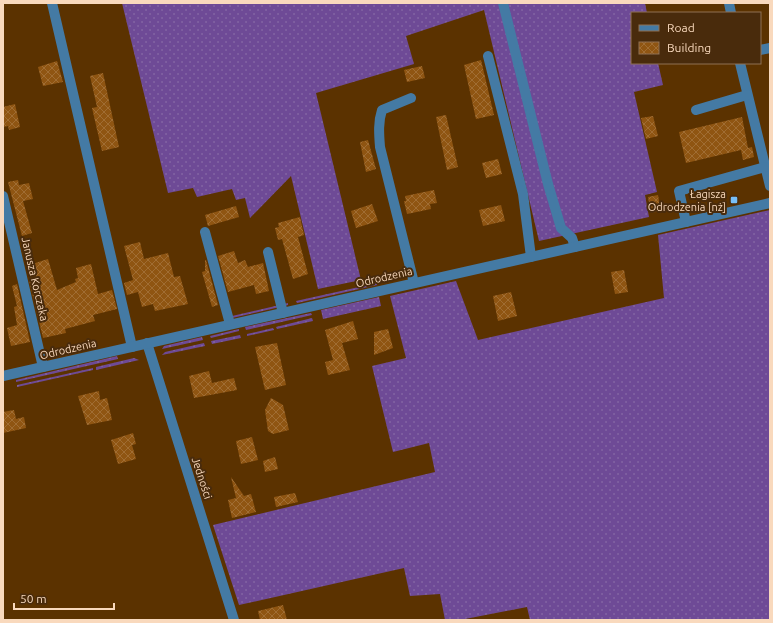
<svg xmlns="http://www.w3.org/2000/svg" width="773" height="623" viewBox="0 0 773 623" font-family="Ubuntu,sans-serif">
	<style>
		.grass { fill: url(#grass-dots) }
		.building { fill: url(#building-cross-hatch) }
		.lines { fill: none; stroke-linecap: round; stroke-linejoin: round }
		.minor { stroke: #447aa4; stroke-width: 10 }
		.poi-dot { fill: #78bff7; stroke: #492b0c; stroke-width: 1.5 }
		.labels { text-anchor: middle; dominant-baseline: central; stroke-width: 4; stroke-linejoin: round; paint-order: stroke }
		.poi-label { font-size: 11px; fill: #f9d9bd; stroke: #492b0c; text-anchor: end }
		.street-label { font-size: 11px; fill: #f9d9bd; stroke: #492b0c }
	</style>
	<defs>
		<pattern id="grass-dots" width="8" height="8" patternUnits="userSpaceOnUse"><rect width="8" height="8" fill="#6e4a96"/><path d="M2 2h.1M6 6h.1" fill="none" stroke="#8364a3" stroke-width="1.8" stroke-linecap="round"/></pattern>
		<pattern id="building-cross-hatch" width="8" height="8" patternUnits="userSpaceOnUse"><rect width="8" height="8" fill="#8f5512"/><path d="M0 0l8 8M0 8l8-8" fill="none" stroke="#a06d33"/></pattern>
	</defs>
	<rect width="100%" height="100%" fill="#5b3200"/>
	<g class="grass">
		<path d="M122,3H645L647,13H632V63H658L663,85L634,92L657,192L645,195L649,217L539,241L484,10L406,36L414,64L316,93L361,280L318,289L291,176L250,218L245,198L236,200L232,189L197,197L193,188L168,193Z"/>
		<path d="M770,210V620H530L527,607L460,620H445L440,594L410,596L404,568L239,605L213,525L435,472L429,443L393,452L372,366L406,358L390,296L456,281L478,340L664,298L658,235Z"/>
		<path d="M377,283V285L297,303L296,301Z"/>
		<path d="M379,297L381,306L323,319L321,310Z"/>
		<path d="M288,303V305L232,318V316Z"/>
		<path d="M311,313L312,315L246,330L245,327Z"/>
		<path d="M312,318L313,321L277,329L276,327Z"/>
		<path d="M273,328L274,330L247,336V334Z"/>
		<path d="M239,329V331L211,338L210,336Z"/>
		<path d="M240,335L241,338L212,344L211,341Z"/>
		<path d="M202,337L203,340L162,349L164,346Z"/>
		<path d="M204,343L205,346L162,355L165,352Z"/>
		<path d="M117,356L118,359L16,382V380Z"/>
		<path d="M134,358L139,360L96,370V367Z"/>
		<path d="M93,368V370L17,387V385Z"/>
	</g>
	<g class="building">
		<path d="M481,60L494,115L476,119L464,65Z"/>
		<path d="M57,61L63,82L43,86L38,67Z"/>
		<path d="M422,66L425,78L407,82L404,70Z"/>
		<path d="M103,73L119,147L102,151L92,108L97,107L90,76Z"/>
		<path d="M15,104L20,127L9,130L8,126L3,127V107Z"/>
		<path d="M446,115L458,167L447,170L436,117Z"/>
		<path d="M653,116L658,136L646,139L641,118Z"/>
		<path d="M742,117L748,148L752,147L754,157L743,160L741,150L686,163L679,132Z"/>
		<path d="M368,140L376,169L366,172L360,142Z"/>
		<path d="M498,159L502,174L486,178L482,163Z"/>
		<path d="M18,180L19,185L29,183L33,199L23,201L32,233L22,236L8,182Z"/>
		<path d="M434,190L437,203L430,204L431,209L407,214L404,201H406L405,196Z"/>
		<path d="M658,195L661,211L651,213L648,197Z"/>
		<path d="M372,204L378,221L356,228L351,211Z"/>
		<path d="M501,205L505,221L483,226L479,210Z"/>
		<path d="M236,206L239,217L208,226L205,215Z"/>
		<path d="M300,217L304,235L298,237L308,274L293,279L282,239L278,240L275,228L279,227L278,223Z"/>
		<path d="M140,242L144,259L168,253L174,277L180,276L188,304L155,311L153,304L142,307L138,292L127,295L124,283L133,280L124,246Z"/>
		<path d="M234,251L238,263L245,260L248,267L263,263L269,291L256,294L254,285L228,292L218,256Z"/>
		<path d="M48,259L57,290L76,282L75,279L78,278L76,268L91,264L98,294L112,290L117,309L93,315L95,321L65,329L66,333L43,338L29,280L37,278L32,264Z"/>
		<path d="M205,260H206L218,305L212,307L202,272L205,271Z"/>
		<path d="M624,270L628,292L615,294L611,272Z"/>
		<path d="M17,284L30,342L11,346L7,328L17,325L14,307L17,306L12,286Z"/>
		<path d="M511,292L517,316L498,321L493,296Z"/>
		<path d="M353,321L358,339L342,343L350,370L328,375L325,362L333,360L325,330Z"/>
		<path d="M388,329L393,348L374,355V332Z"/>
		<path d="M277,343L286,385L265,390L255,347Z"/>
		<path d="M209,371L212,383L234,378L237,390L194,398L189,376Z"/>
		<path d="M99,391L100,400L107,398L112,420L87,425L78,396Z"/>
		<path d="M271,398L283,405L289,430L273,434L268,431L265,410Z"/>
		<path d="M14,410L16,419L24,417L26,428L3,433V412Z"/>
		<path d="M133,433L136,444L132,445L136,459L118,464L111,440Z"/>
		<path d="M252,437L258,460L241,464L236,441Z"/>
		<path d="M275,457L278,469L265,472L263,461Z"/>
		<path d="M231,477L244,496L251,494L256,512L232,518L228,500L236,498Z"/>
		<path d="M295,493L298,502L276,507L274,497Z"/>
		<path d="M283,605L287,620H260L258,611Z"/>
	</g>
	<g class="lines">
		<g class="minor">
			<path d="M52,3L132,347"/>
			<path d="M503,3L548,184L561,228L572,238L575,247"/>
			<path d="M729,3L731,13"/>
			<path d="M760,50L770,48"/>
			<path d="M488,56L523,194L531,257"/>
			<path d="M740,63L770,186"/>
			<path d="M411,98L382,110C378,122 379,134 380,147L414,283"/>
			<path d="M696,110L747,95"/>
			<path d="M3,196L43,367"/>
			<path d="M686,222L679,191L765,167"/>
			<path d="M205,232L230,324"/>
			<path d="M268,252L283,313"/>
			<path d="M147,343L234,620"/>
			<path d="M3,376L770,203"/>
		</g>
	</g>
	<rect class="poi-dot" x="730" y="196" width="8" height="8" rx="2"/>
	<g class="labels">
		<g class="poi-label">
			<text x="726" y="194">Łagisza<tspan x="726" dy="13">Odrodzenia [nż]</tspan></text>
		</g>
		<g class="street-label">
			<text transform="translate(384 277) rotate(-13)">Odrodzenia</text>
			<text transform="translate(35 279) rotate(77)">Janusza Korczaka</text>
			<text transform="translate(68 349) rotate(-13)">Odrodzenia</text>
			<text transform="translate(202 478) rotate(72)">Jedności</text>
		</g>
	</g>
	<rect width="773" height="623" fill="none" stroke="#f9d9bd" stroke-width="8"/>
	<rect x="631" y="12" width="130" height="52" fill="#492b0c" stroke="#8f7153"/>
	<rect x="639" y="25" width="20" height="6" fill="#447aa4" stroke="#8f7153"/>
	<text x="667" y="32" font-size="12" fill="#f9d9bd">Road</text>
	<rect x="639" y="42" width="20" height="12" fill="url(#building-cross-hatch)" stroke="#8f7153"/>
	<text x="667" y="52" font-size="12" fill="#f9d9bd">Building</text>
	<path d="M14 603v6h100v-6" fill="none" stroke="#f9d9bd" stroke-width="2"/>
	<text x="20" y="603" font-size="12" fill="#f9d9bd" stroke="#492b0c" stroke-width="3" paint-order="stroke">50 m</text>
</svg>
